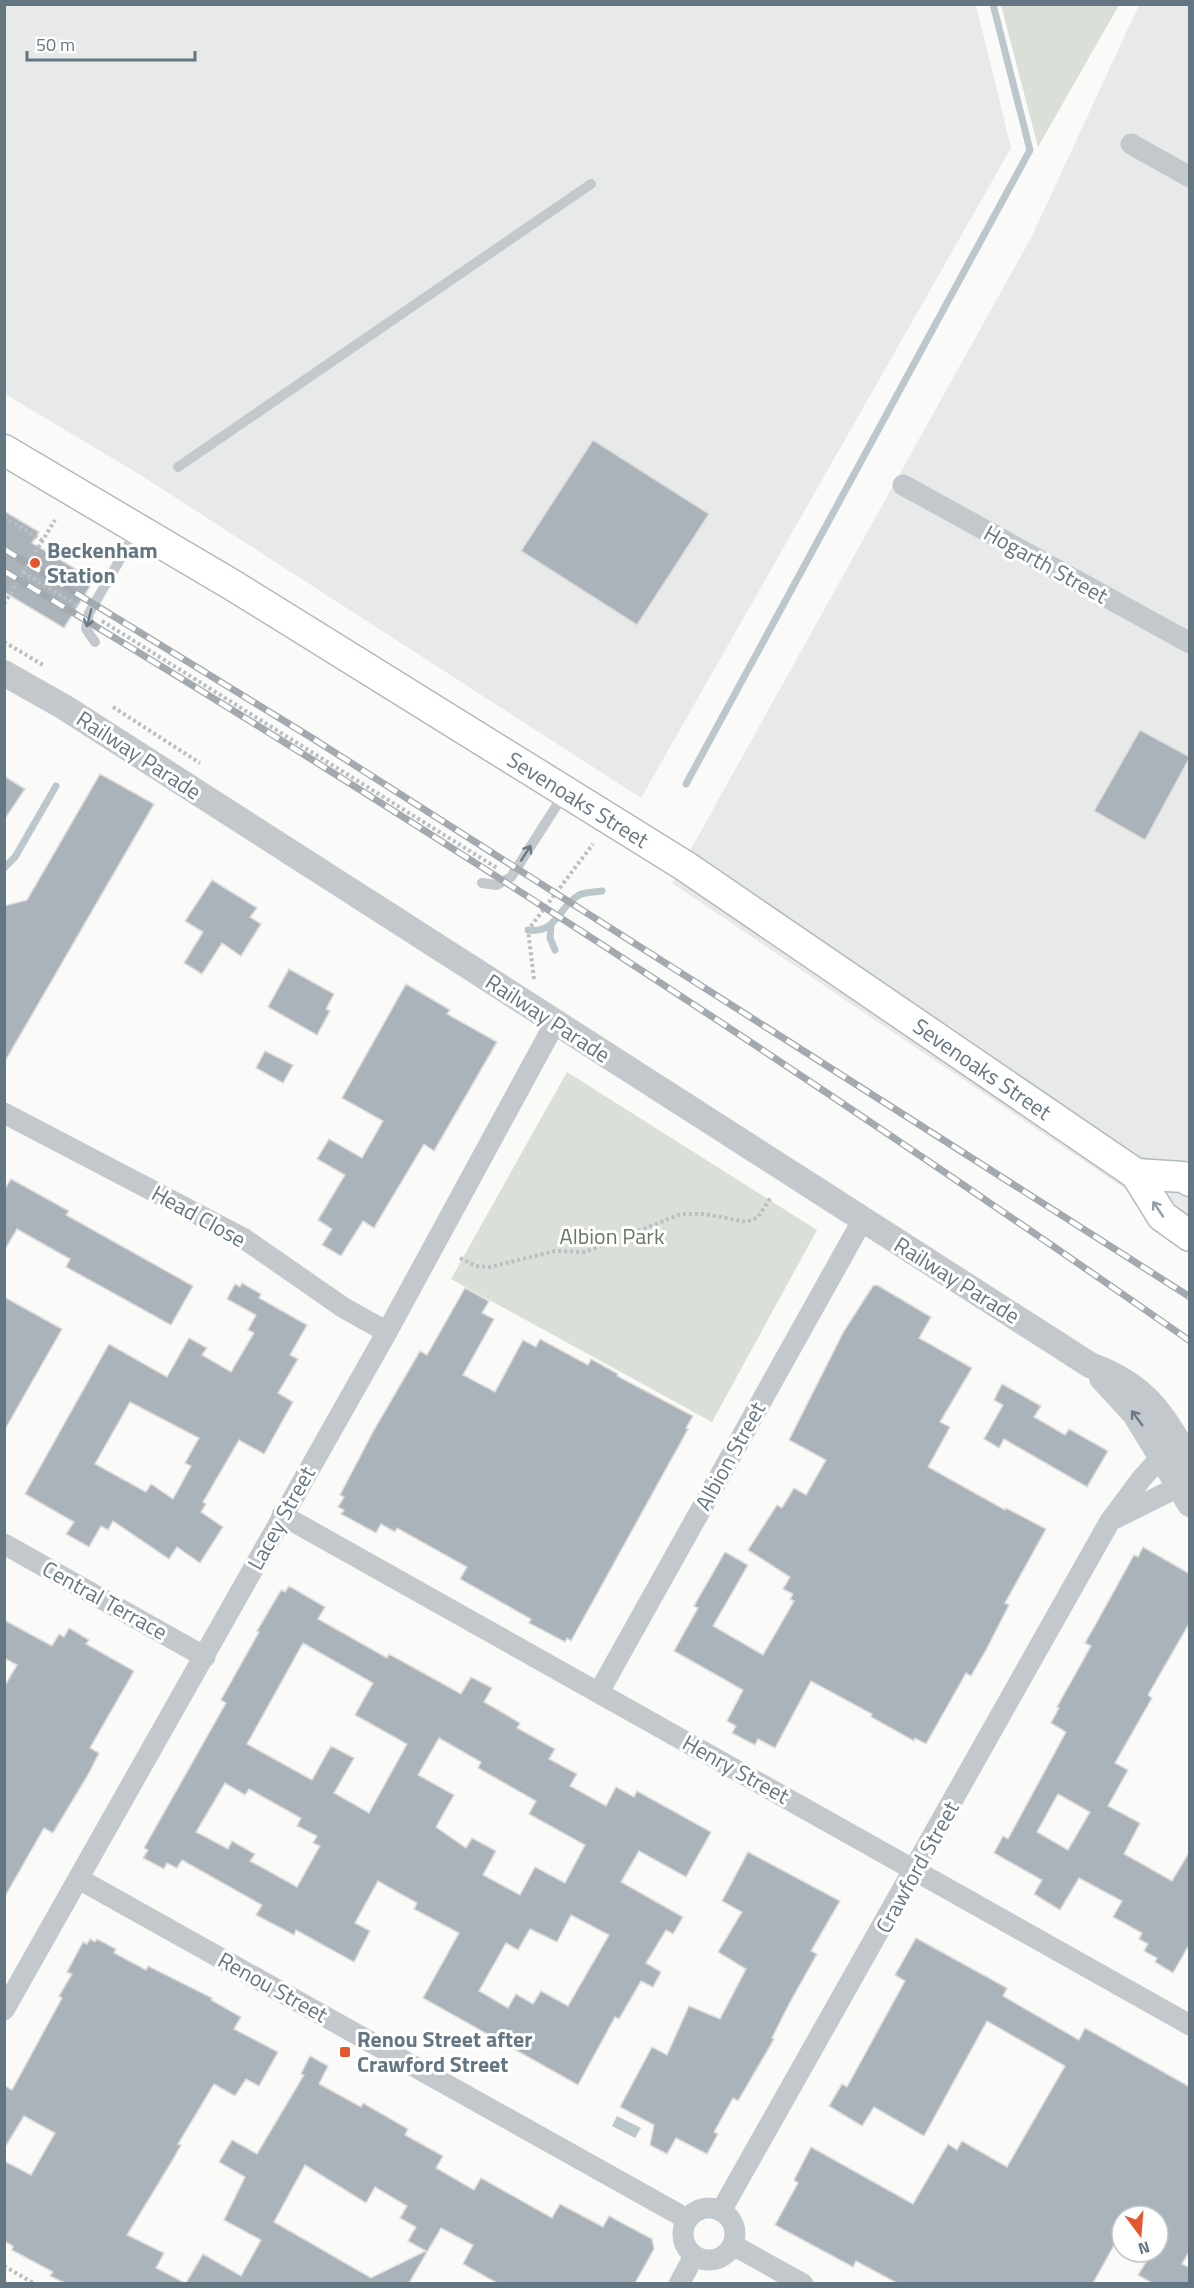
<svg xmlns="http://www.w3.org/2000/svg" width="1194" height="2288" viewBox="0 0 1194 2288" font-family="'Titillium Web',sans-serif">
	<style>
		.built { fill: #e8e9e9 }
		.green { fill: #dadfd7 }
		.water { fill: #bbc7cb }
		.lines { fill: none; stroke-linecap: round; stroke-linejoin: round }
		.stream { stroke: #bbc7cb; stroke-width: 7 }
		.building { fill: #aab3b9; stroke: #dcdcda; stroke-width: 1.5; fill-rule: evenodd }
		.secondary-casing { stroke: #b3babf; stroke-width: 33 }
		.path { stroke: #bbbfc2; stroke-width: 4; stroke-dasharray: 3 3; stroke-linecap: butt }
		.service { stroke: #c3c8cc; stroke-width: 10 }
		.minor { stroke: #c3c8cc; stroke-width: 21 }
		.tertiary { stroke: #c3c8cc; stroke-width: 26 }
		.secondary { stroke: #fff; stroke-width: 30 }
		.rail-casing { stroke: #a2aab0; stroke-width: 7 }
		.rail { stroke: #fff; stroke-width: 4.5; stroke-dasharray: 14; stroke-linecap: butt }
		.oneway { stroke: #6a7a87 }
		.oneway2 { stroke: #939fa8 }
		.poi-dot { fill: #e4572e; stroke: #fff; stroke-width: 2 }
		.labels { text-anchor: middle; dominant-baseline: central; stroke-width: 6; stroke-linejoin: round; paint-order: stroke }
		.poi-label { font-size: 22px; font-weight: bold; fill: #657683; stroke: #fff; text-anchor: start }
		.street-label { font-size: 22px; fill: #657683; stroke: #fff }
		.park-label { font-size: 22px; fill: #687a64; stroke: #fff }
	</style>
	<rect width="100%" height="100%" fill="#fafaf8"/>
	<g class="built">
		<path d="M5,5H976L1011,148L641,798L142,476L5,394Z"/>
		<path d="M1139,5H1189V1232L672,883L1031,238Z"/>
	</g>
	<g class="green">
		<path d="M1001,5H1119L1038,147Z"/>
		<path d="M567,1072L817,1230L712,1422L451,1279Z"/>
	</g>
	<path class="water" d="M617,2116L641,2128L635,2138L612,2126Z"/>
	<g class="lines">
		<g class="stream">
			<path d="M686,784L1030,150L993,4"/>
			<path d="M4,868L15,857L56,786"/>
			<path d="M551,926L550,938L555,950"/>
			<path d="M528,930C557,934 557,908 579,895C585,892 595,892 602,891"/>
		</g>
	</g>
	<g class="building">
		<path d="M593,440L709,514L637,625L521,551Z"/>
		<path d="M4,511L39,532L32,543L94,580L64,628L4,592Z"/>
		<path d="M1140,730L1190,757L1145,840L1094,811Z"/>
		<path d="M100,774L154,804L4,1063V906L27,900Z"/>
		<path d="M4,776L25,789L4,820Z"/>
		<path d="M212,880L257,908L250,917L261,924L241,956L222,943L202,974L184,963L203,932L185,921Z"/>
		<path d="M289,969L334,994L326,1009L330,1011L317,1035L268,1007Z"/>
		<path d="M406,984L450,1010L447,1014L497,1042L434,1151L424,1144L374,1228L363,1221L341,1256L322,1245L332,1229L318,1220L345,1175L317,1159L329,1139L362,1158L383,1121L342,1098Z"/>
		<path d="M265,1051L293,1065L283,1083L256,1068Z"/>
		<path d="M11,1179L69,1211L66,1215L193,1286L171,1325L66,1267L70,1259L17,1229L4,1251V1190Z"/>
		<path d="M242,1283L261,1294L259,1298L307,1325L290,1355L298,1359L278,1393L293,1402L264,1454L239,1440L203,1502L206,1504L201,1512L223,1527L200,1563L177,1547L169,1559L113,1521L108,1530L101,1526L89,1547L66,1534L74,1522L25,1494L109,1344L167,1377L189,1338L207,1348L202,1355L231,1372L254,1333L248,1330L256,1315L227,1299L235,1284L240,1287ZM130,1402L199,1438L185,1463L191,1466L173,1499L151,1484L146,1492L95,1464Z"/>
		<path d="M877,1285L931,1317L919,1338L972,1368L940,1422L950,1427L928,1467L1005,1510L1006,1508L1046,1529L1005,1603L1009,1605L986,1650L971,1676L966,1673L926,1744L915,1738L914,1741L871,1717L872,1714L811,1681L775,1748L758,1739L755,1745L732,1733L736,1726L727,1721L743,1690L674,1651L698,1608L694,1606L725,1552L748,1565L713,1626L763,1655L794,1601L790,1599L793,1594L783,1589L790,1577L748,1550L777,1505L782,1508L794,1488L806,1495L826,1460L789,1440L844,1331L873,1286Z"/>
		<path d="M465,1288L489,1301L482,1313L494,1319L463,1375L495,1392L523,1340L536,1347L540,1339L588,1365L591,1359L618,1374L617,1376L693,1416L686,1428L688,1429L571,1641L567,1638L565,1642L529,1623L531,1619L460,1579L467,1567L397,1528L395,1532L381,1524L376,1533L341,1514L344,1510L338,1507L344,1497L340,1495L374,1430L420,1351L427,1355Z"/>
		<path d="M4,1297L62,1329L4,1431Z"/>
		<path d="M1002,1384L1041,1406L1034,1417L1065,1435L1069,1429L1108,1451L1087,1487L1004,1439L999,1448L984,1439L1003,1405L994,1400Z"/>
		<path d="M1143,1547L1190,1574V1622L1148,1695L1152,1698L1115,1763L1128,1770L1108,1806L1140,1823L1124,1854L1172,1881L1190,1851V1943L1173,1973L1155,1962L1157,1958L1144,1951L1148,1944L1139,1939L1142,1933L1113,1917L1122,1901L1079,1878L1060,1910L1034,1894L1042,1880L994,1853L1003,1836L1008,1839L1066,1732L1051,1723L1059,1708L1057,1707L1091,1646L1085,1643L1097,1622L1134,1555L1138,1557ZM1058,1794L1090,1812L1068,1850L1037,1832Z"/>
		<path d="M289,1586L325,1607L318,1619L387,1658L389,1654L461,1694L471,1677L492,1688L484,1702L520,1723L517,1728L555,1749L549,1759L577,1774L570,1786L606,1806L616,1787L634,1797L637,1791L711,1832L686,1877L639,1851L621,1882L683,1917L673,1934L666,1930L646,1963L661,1972L653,1987L641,1981L619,2019L615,2017L578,2085L423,1998L459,1933L414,1909L417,1903L378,1881L355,1923L370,1931L354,1962L296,1930L294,1935L256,1915L262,1905L182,1860L177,1868L167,1863L164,1869L143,1858L148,1850L144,1848L226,1703L221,1700L259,1632L257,1631L281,1590L285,1592ZM303,1643L373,1683L355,1715L407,1744L369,1813L334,1793L354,1758L331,1746L312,1780L247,1744ZM439,1738L481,1762L478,1768L536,1801L529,1814L585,1845L565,1883L535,1867L520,1895L483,1875L496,1851L472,1838L466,1848L436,1827L454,1795L418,1775ZM225,1783L245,1795L249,1789L301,1818L297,1826L317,1836L313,1843L320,1846L297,1887L250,1861L255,1854L232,1841L228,1849L196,1832ZM571,1915L609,1935L568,2006L541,1991L533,2004L516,1994L508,2008L479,1991L506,1943L518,1950L530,1929L557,1942Z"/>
		<path d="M4,1620L52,1646L59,1634L64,1637L69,1628L89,1640L86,1644L134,1671L90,1748L99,1753L89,1773L53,1833L44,1828L4,1898V1687L17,1665L4,1658Z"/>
		<path d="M748,1852L840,1901L811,1951L817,1954L789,2004L772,2038L774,2039L738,2101L733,2098L714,2132L718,2134L707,2154L676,2138L667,2154L650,2145L654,2125L620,2107L652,2047L667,2055L689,2006L720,2019L746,1969L718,1952L742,1912L722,1901Z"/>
		<path d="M916,1938L1007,1988L1003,1996L1079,2040L1085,2028L1190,2087V2250L1182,2264L1190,2268V2283H1152L1138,2275L1152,2252H1158V2216H1122V2231L1093,2283H897L856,2261L853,2267L775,2225L798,2183L794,2180L811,2147L913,2204L948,2144L957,2150L962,2141L1007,2167L1065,2066L987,2021L924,2136L874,2107L862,2126L829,2106L842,2084L847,2087L905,1981L895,1975Z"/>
		<path d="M90,1939L95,1942L97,1939L116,1949L114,1953L146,1970L148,1966L212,1998L211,2000L241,2017L234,2029L278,2052L259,2086L246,2079L235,2096L214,2084L178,2144L181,2145L172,2161L127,2235L164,2253L156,2268L185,2283H65L50,2276L53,2272L12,2250L13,2246L4,2241V2161L31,2175L55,2133L24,2116L4,2149V2085L12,2090L62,1998L59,1996L72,1974L67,1972L83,1942L87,1944Z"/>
		<path d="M310,2056L328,2066L319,2084L361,2107L363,2103L408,2129L405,2135L443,2156L436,2168L474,2190L481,2178L552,2218L560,2204L603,2227L609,2216L652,2239L654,2249L635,2283H497L463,2264L473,2245L441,2228L409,2283H186L203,2254L241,2276L261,2240L224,2220L245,2177L219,2162L232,2140L257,2154L304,2075L301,2074ZM305,2165L366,2203L375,2187L407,2206L400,2218L416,2227L408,2241L426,2251L371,2278L274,2222Z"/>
	</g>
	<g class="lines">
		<g class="secondary-casing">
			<g id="secondary">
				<path id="s1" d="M4,450L234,586L685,866L1136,1174L1162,1216L1190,1236"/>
				<path d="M1136,1174L1183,1177L1190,1181"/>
			</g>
		</g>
		<g class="path">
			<path d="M4,517L43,541"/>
			<path d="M23,572L78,606"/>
			<path d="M4,604L55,520"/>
			<path d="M102,621L497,868"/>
			<path d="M4,642L45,666"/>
			<path d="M113,707L200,763"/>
			<path d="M534,979L528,930L593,844"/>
			<path d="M460,1258L476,1266L490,1267L555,1251L585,1252L681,1214H705L747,1222L758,1217L771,1197"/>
			<path d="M4,2266L35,2284"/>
		</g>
		<g class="service">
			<path d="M178,467L591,184"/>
			<path d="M95,642L86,629L89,613L137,530"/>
			<path d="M482,883L497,885L511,877L564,794"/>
		</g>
		<g class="minor">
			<path d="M1131,144L1190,177"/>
			<path d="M903,485L1190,643"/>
			<path d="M4,1113L243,1238L344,1308L387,1332"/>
			<path d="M282,1515L1190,2025"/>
			<path d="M1116,1518L1178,1487L1190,1478"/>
			<path d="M4,1544L205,1657"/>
			<path d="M599,1692L862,1221"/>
			<path d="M79,1879L687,2219"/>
			<path d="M4,2010L387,1332L555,1023"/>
			<circle cx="709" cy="2234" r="26"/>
			<path d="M721,2211L1110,1521L1142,1478L1172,1445"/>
			<path d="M733,2245L803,2284"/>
			<path d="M679,2284L694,2256"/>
		</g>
		<g class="tertiary">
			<path d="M4,673L64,707L1090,1365C1145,1385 1161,1412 1190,1462"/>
			<path d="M1102,1378L1135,1414L1190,1504"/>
		</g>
		<use href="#secondary" class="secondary"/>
		<g class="rail-casing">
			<g id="rail">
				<path d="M4,549L312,738L1190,1297"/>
				<path d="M4,571C408,813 803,1071 1190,1341"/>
			</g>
		</g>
		<use href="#rail" class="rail"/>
	</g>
	<defs><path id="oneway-shaft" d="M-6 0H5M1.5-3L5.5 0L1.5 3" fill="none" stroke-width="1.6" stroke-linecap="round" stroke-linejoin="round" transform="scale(1.5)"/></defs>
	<g class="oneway">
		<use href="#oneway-shaft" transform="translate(89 618) rotate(105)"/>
		<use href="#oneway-shaft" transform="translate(526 853) rotate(-57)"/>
		<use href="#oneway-shaft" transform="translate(1137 1418) rotate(-126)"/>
	</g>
	<use class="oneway2" href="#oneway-shaft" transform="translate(1158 1209) rotate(-124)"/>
	<g class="poi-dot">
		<circle cx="35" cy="563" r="6"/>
		<rect x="339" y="2046" width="12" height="12" rx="3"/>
	</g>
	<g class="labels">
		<g class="poi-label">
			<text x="47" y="550">Beckenham<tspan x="47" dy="25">Station</tspan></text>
			<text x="357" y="2039">Renou Street after<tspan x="357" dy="25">Crawford Street</tspan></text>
		</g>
		<g class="street-label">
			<text transform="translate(1046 564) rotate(29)">Hogarth Street</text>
			<text transform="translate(139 755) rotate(33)">Railway Parade</text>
			<text stroke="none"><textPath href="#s1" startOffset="672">Sevenoaks Street</textPath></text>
			<text transform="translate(548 1018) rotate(33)">Railway Parade</text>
			<text stroke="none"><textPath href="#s1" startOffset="1158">Sevenoaks Street</textPath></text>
			<text transform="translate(199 1216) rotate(29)">Head Close</text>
			<text transform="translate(957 1280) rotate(32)">Railway Parade</text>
			<text transform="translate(730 1456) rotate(-61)">Albion Street</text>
			<text transform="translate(281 1518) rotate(-61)">Lacey Street</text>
			<text transform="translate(105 1600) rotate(29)">Central Terrace</text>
			<text transform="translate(736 1769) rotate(29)">Henry Street</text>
			<text transform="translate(917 1867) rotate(-61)">Crawford Street</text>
			<text transform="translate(273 1987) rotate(29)">Renou Street</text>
		</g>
		<g class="park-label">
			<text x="612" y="1236">Albion Park</text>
		</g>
	</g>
	<rect width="1194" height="2288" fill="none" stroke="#657683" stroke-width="12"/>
	<g transform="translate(1140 2234) rotate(164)"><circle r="28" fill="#ffffff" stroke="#c1c8cd" stroke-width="1.5"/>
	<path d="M0-4.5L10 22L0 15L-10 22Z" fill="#e4572e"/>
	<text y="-9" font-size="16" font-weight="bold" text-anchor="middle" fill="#657683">N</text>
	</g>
	<path d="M27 51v9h168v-9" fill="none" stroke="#657683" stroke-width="3"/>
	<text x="36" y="51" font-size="18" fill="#657683" stroke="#ffffff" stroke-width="4.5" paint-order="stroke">50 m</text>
</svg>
